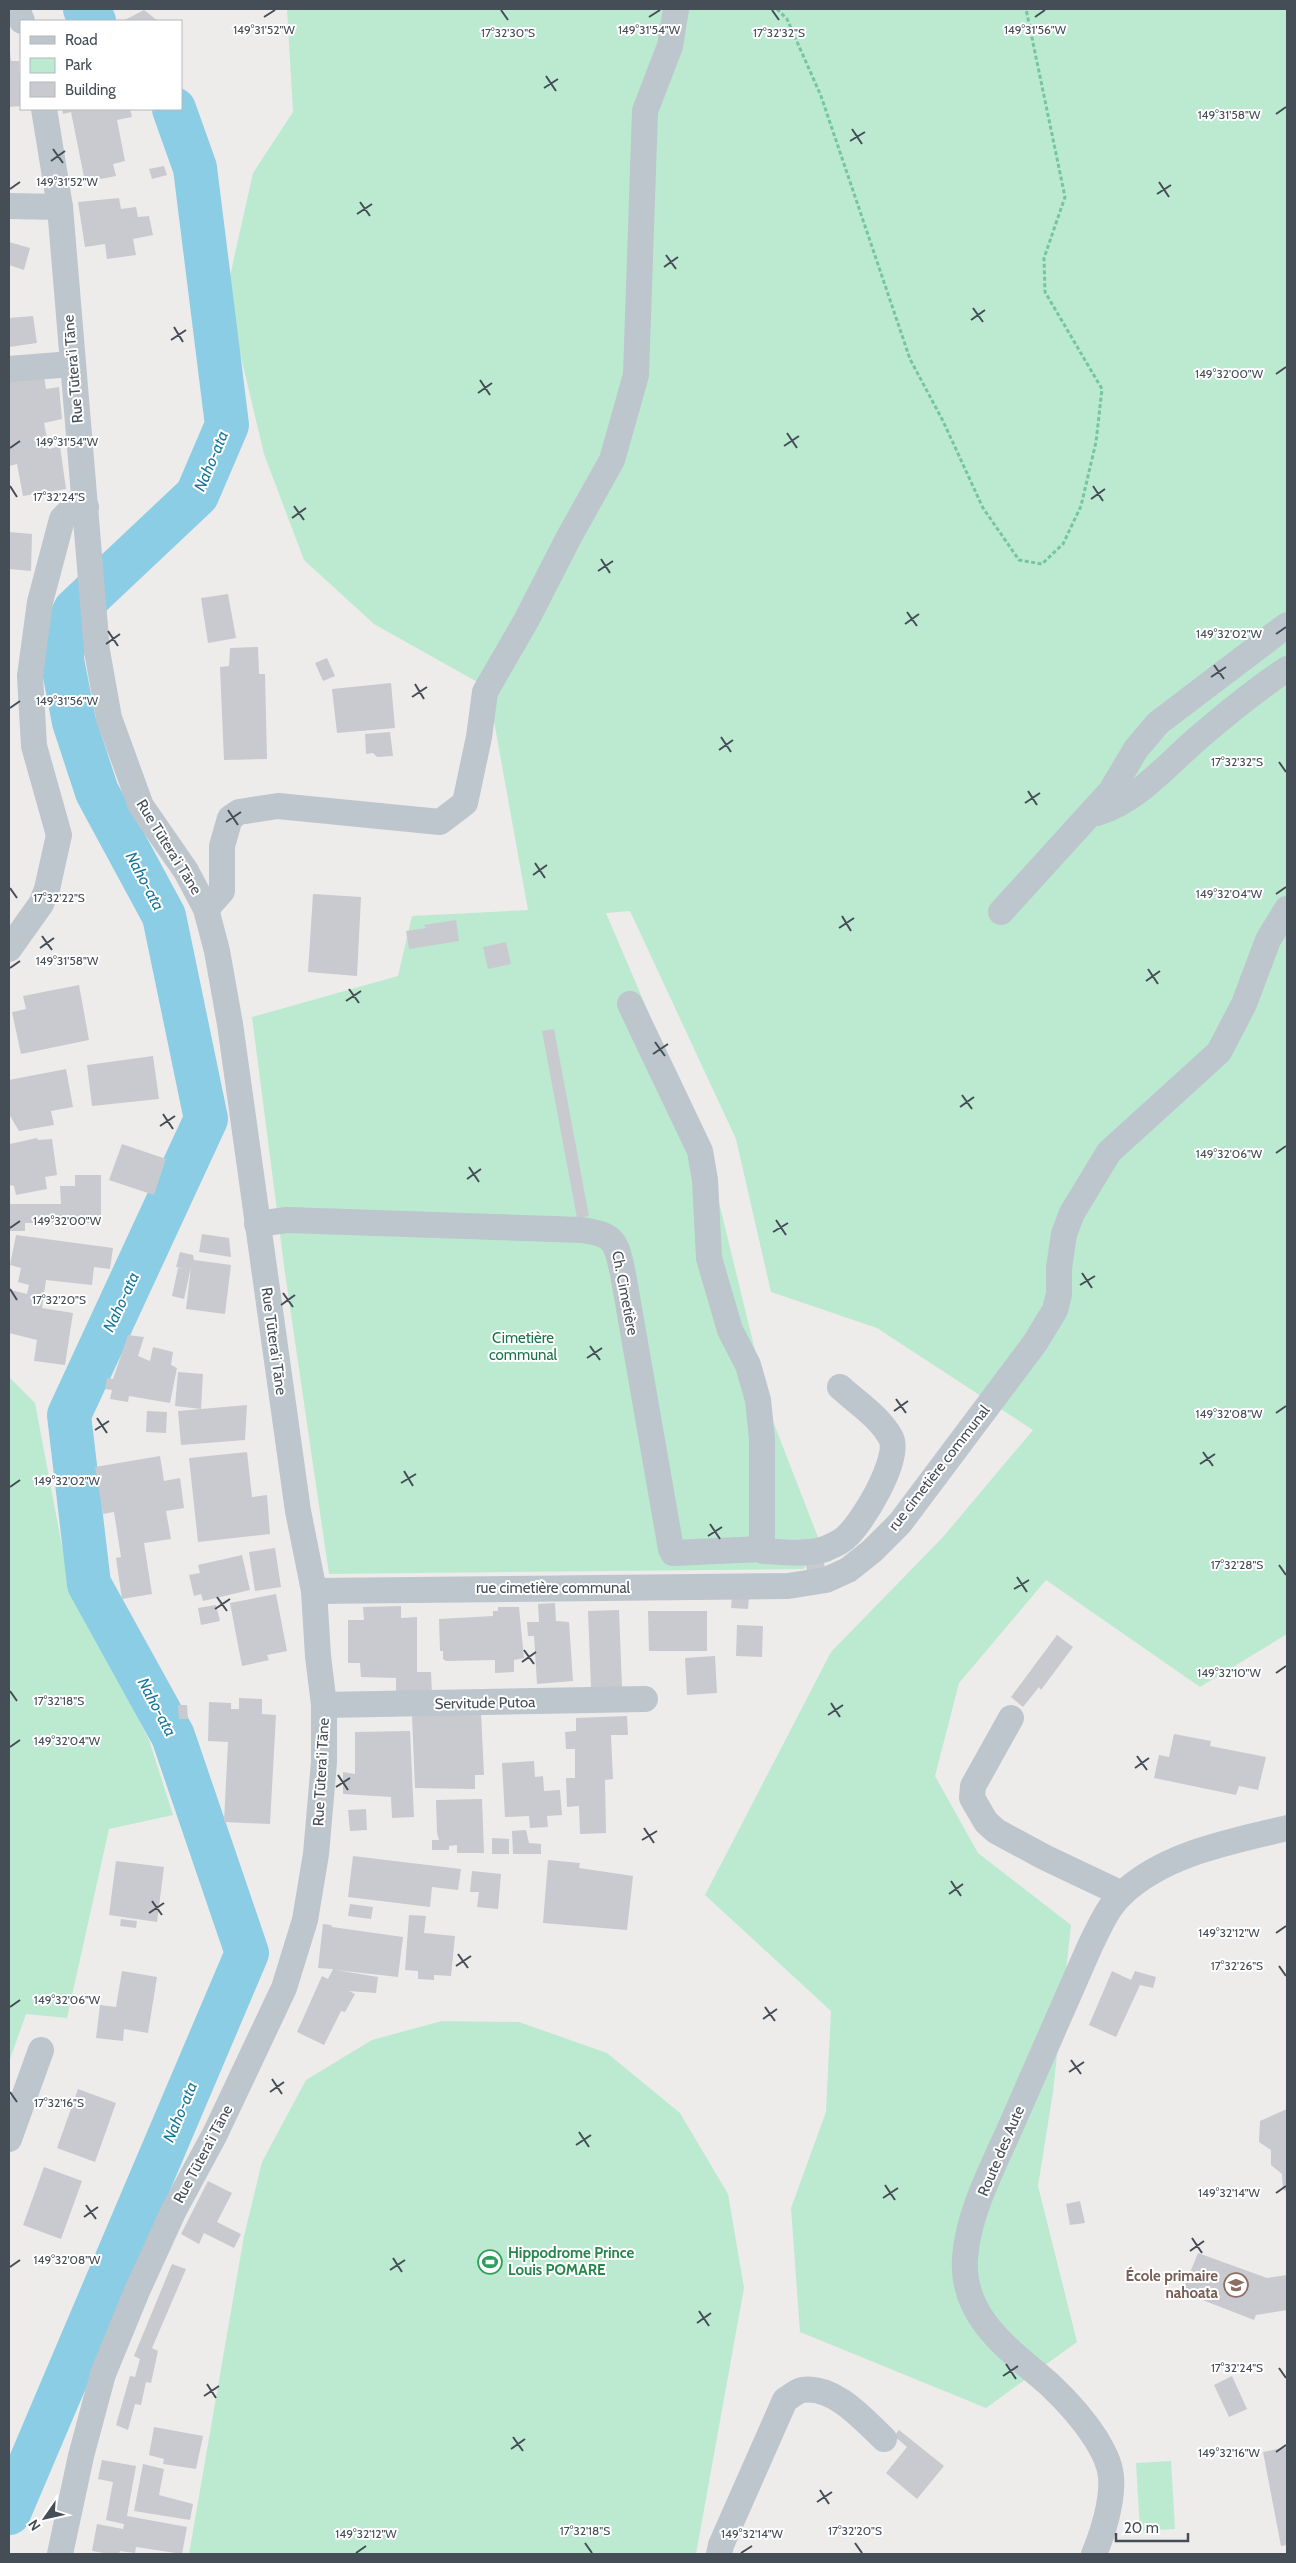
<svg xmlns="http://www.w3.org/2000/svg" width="1296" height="2563" viewBox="0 0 1296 2563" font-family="Cabin,sans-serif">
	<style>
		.green { fill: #bbead0 }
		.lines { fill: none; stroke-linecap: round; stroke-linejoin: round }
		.river { stroke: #8bcde4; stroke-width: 44 }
		.building { fill: #c8cad0 }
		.path { stroke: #76c5a2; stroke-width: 3; stroke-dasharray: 4 2.5; stroke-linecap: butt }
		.minor { stroke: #bdc5cd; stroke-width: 26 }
		.ticks { fill: none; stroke: #454d57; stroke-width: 2 }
		.labels { text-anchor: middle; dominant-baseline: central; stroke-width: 4; stroke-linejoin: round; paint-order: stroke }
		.street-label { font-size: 15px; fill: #454d57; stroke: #fff }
		.park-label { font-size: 15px; fill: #1c724b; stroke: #fff }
		.leisure-label { font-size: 15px; font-weight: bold; fill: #27864d; stroke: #fff; text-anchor: start }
		.education-label { font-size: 15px; font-weight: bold; fill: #785e54; stroke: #fff; text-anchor: end }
		.water-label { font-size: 16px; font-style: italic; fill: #167799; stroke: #fff }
		.ticks-label { font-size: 12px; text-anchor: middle; fill: #454d57; stroke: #fff; stroke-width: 4; stroke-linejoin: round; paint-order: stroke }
	</style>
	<rect width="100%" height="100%" fill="#eeebeb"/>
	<g class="green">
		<path d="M287,9H1287V1634L1200,1687L1046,1580L959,1683L935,1776L978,1853L1071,1925L1053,2092L1038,2186L1077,2342L986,2408L800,2332L791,2208L826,2112L831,2011L705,1895L831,1652L943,1537L1033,1430L877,1328L771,1292L736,1139L630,911L606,913L705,1145L771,1416L819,1540L804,1569L329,1574L285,1273L252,1017L398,976L412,916L528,910L488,688L374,624L304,560L264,454L226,294L253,173L293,112Z"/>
		<path d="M9,1377L35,1403L68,1578L149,1740L173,1815L109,1829L67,2018L26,2014L9,2062Z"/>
		<path d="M442,2021L519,2022L607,2053L680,2113L728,2194L744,2288L696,2554H189L244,2236L262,2162L306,2080L372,2040Z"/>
		<path d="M1171,2461L1175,2529L1140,2531L1136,2463Z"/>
	</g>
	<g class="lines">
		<g class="river">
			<path d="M85,9L94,21"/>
			<path d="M9,2513L247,1953L173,1736L89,1584L69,1415L206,1119L164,916L97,792L74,722L62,660L64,632L75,610L197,495L227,425L195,168L174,109"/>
		</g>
	</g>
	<g class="building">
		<path d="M144,10L158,21H123Z"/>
		<path d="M9,45L11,61H19L21,106L9,107Z"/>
		<path d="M62,109H130L132,117L117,120L125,161L113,164L116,176L85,182L71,112L63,114Z"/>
		<path d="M164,166L167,175L152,179L149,169Z"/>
		<path d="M119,198L121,209L136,207L138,217L149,216L153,235L133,239L136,255L107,259L105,244L85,247L78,202Z"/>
		<path d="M9,242L30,248L24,270L9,265Z"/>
		<path d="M33,316L37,343L9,347V318Z"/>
		<path d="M44,375L46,389L59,387L62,419L44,423L49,449L60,446L66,489L23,496L17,464L9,466V380Z"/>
		<path d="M9,532L32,534L31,571L9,569Z"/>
		<path d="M228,594L236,638L208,643L201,598Z"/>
		<path d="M258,647L259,674H265L267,759L224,760L220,667L229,666L230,648Z"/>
		<path d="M327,658L335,676L323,681L315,663Z"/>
		<path d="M391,683L395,728L337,733L332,689Z"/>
		<path d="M390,732L393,756L377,757L373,753L366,754L365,734Z"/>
		<path d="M313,894L361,897L357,976L308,972Z"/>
		<path d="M456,920L459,941L409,949L406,931L426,928L424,925Z"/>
		<path d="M506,942L511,964L488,969L483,947Z"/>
		<path d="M79,985L89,1040L21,1054L12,1012L26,1009L23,996Z"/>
		<path d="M554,1029L589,1216L577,1218L542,1031Z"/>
		<path d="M153,1056L159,1099L92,1106L87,1065Z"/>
		<path d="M66,1069L73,1107L51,1111L54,1125L19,1131L9,1114V1080Z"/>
		<path d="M37,1138L38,1140L52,1139L57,1175L45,1177L47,1189L16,1195L14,1186L9,1185V1146L10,1144Z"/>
		<path d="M122,1144L166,1159L154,1195L109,1180Z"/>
		<path d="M75,1175H101V1223H25V1231H9V1204H61L60,1186H75Z"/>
		<path d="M202,1234L229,1238L231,1257L199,1252Z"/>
		<path d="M16,1235L113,1248L110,1269L94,1267L92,1285L46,1280L42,1308L73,1313L65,1365L34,1361L37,1340L9,1333V1300L11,1290L27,1294L29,1285L18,1282L21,1268L10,1265Z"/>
		<path d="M180,1252L193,1255L194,1260L231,1265L225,1314L186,1309L191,1267L184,1299L172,1296L178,1268L184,1269L176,1267Z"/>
		<path d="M128,1335L144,1337L138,1356L150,1361L153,1347L173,1352L171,1365L177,1368L170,1403L129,1396L128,1402L110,1399L112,1390L105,1389L107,1378L113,1379Z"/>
		<path d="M178,1372L203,1374L201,1409L175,1406Z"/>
		<path d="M247,1405L245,1440L181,1445L178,1411Z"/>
		<path d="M147,1411L167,1412L166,1433L146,1432Z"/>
		<path d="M247,1452L252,1497L267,1495L270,1534L198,1542L189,1458Z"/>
		<path d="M160,1456L164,1481L180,1478L184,1508L166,1511L171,1539L144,1543L152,1594L122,1599L116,1558L121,1557L114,1512L103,1514L95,1467Z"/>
		<path d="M275,1548L281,1587L255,1591L249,1552Z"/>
		<path d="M242,1555L250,1590L203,1601L201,1594L194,1596L189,1575L200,1573L198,1565Z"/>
		<path d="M823,1557L825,1568L807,1571L805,1560Z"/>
		<path d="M276,1594L287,1651L267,1655L269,1660L242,1666L230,1603Z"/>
		<path d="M732,1596L749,1597L748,1609L731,1608Z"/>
		<path d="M555,1603L556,1621L569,1622L573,1681L537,1684L534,1636H528L527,1622H539L538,1604Z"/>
		<path d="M216,1605L220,1621L201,1625L198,1608Z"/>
		<path d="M401,1606V1618L417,1617V1672H431L432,1695L396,1696V1678L361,1677L360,1663H348V1620H364L363,1607Z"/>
		<path d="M498,1607H519L524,1658L514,1660V1672L495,1673V1660L446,1661L443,1659V1651H440L439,1619L493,1616V1611H498Z"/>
		<path d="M619,1610L622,1687L591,1688L588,1611Z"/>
		<path d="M648,1611H707V1651H649Z"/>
		<path d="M737,1625L763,1626L762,1657L736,1656Z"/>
		<path d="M1057,1635L1073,1647L1041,1690L1039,1687L1023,1707L1011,1697Z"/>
		<path d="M715,1656L717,1693L687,1695L685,1658Z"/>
		<path d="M239,1698L262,1699V1714L276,1715L270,1824L224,1822L228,1742L208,1741L209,1702L231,1703V1709H239Z"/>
		<path d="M178,1705H187L188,1719H179Z"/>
		<path d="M481,1712L484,1775H475V1789L415,1788L412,1715Z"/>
		<path d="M627,1716L628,1735H611L613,1779L605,1780L606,1833L580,1834L579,1806L567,1807L566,1778H575V1749H566L565,1732L576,1731V1718Z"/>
		<path d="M410,1731L414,1817L392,1818L391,1797L343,1794V1772L355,1774V1732Z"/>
		<path d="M1174,1734L1211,1741L1210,1746L1266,1757L1258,1790L1239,1786L1236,1795L1154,1778L1159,1755L1169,1757Z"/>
		<path d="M534,1761L535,1777L543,1776L544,1791L560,1790L562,1815L547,1816L548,1827L530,1828L529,1816L505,1817L502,1763Z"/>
		<path d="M482,1799L484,1853H457V1845L449,1846V1850H432V1840H439L437,1833L436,1800Z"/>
		<path d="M366,1809L367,1830L350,1831L348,1810Z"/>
		<path d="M526,1830L529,1843L541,1844V1854H513L512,1831Z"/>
		<path d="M492,1838L509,1839V1854H492Z"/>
		<path d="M353,1856L461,1869L458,1890L432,1887L430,1907L348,1897Z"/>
		<path d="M548,1860L580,1863L579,1868L633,1876L627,1930L543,1923Z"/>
		<path d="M116,1861L164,1867L157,1922L109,1915Z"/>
		<path d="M472,1871L501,1874L498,1909L477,1907L479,1892H470Z"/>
		<path d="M350,1904L373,1907L371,1919L348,1916Z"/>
		<path d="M409,1915L426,1916L424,1933L455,1936L451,1976L434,1975V1980L418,1979V1971L405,1970Z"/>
		<path d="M121,1919L137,1921L136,1928L120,1926Z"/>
		<path d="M323,1924L331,1925L332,1927L403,1937L398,1977L336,1970L378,1977L376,1993L349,1991L355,1994L345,2012L341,2011L324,2045L297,2032L322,1976L328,1979L333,1969L318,1968Z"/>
		<path d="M122,1971L157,1977L148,2033L124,2029L123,2041L96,2038L100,2005L116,2007Z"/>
		<path d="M1112,1971L1131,1980L1135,1971L1156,1977L1153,1988L1140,1985L1116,2037L1089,2025Z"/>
		<path d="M78,2089L116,2103L95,2162L57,2148Z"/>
		<path d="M1287,2109V2192L1283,2189L1282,2174L1271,2165V2150L1259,2142L1260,2121Z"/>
		<path d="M44,2167L82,2181L61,2239L23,2225Z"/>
		<path d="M208,2181L232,2193L217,2222L241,2234L234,2248L204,2233L199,2244L181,2234Z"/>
		<path d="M1080,2201L1085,2223L1070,2225L1066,2204Z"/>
		<path d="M1198,2253L1267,2278L1287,2275V2310L1256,2315L1254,2320L1182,2292Z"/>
		<path d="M172,2264L186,2269L152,2348L158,2351L151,2383L146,2382L141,2405L135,2404L128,2430L116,2425L130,2376L135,2377L140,2359L134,2356Z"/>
		<path d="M1232,2376L1247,2409L1229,2417L1214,2385Z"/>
		<path d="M154,2427L203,2436L196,2469L163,2464L164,2459L149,2455Z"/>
		<path d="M899,2430L944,2466L917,2499L886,2473L907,2447L894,2436Z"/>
		<path d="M1287,2447V2545L1281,2546L1263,2452Z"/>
		<path d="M102,2460L136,2466L127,2516L187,2527L182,2554L136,2547L135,2553L120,2551L119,2554H111L92,2551L97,2524L123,2529L124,2524L106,2520L113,2482L98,2479Z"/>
		<path d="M143,2464L164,2469L159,2495L193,2504L190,2520L134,2511Z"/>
	</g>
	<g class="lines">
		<path class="path" d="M777,9L787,19L821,96L910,359L943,421L983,508L1019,560L1042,564L1063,544L1081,506L1096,442L1102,389L1045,292L1044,258L1065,197L1026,9"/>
		<g class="minor">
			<path d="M17,9L22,21"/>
			<path d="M44,109L60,207L97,651L109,718L141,806L186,871L206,909L217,951L230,1024L298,1511L314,1591L318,1656L324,1705V1762L316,1854L305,1920L284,1988L215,2134L174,2210L137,2291L103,2374L81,2456L60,2554"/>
			<path d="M9,206L60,207"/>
			<path d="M9,369L72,364"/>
			<path d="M1097,813C1137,801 1166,766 1197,739C1226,714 1255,690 1287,669"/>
			<path d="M206,909L222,891V846L230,818L239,812L278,806L440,822L465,803L479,737L485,692L527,619L569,537L612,460L636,375L645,111L670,46L676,9"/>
			<path d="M1001,912L1111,791L1136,749L1158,723L1287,625"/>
			<path d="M9,949L41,904L47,889L59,835L34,746L30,676L40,602L62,519L70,511L86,507"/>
			<path d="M630,1004L700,1151L705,1180L709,1258L730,1330L748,1365L758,1400L762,1439V1549L764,1551C783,1552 806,1555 825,1549C831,1546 840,1543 845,1538C862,1524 901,1459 891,1438C880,1417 856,1402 840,1387"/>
			<path d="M257,1224L287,1220L582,1230C616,1235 616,1242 623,1274L671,1549L673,1553L762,1549"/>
			<path d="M314,1591L788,1586L826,1580L848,1570L872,1551L900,1523L1035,1343L1055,1310L1059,1294V1268L1064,1234L1072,1213L1109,1152L1219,1052L1244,1004L1268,940L1287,909"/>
			<path d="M324,1705L645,1699"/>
			<path d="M1011,1718L973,1786L972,1798L986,1822L996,1831L1044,1857L1122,1894"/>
			<path d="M9,2139L41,2050"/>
			<path d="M719,2554L721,2545L785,2400C790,2397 797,2391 802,2390C834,2385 863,2419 884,2439"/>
			<path d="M1094,2554C1103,2533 1113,2501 1111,2477C1110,2463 1103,2451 1096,2439C1084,2420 1066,2400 1049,2384C1010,2350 961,2318 965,2258C968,2213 993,2167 1011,2126C1037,2066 1064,2006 1090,1946C1099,1928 1107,1908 1122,1894C1165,1853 1231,1842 1287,1828"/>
		</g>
	</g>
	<path class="ticks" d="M501,10L508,20M772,10L779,20M264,17L275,10M649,17L660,10M1035,17L1045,10M546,76L556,91M544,88L558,79M1276,114L1286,107M852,129L862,144M850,141L865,132M53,149L63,163M51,161L65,151M1159,182L1169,197M10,189L20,182M1157,194L1171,185M360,202L370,216M357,214L372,204M666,255L676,269M664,267L678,257M973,308L983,322M971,320L985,310M174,327L183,342M171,340L186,330M1276,374L1286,367M480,380L490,395M478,393L492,383M787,433L797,448M784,446L799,436M10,448L20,441M10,486L17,497M1093,486L1103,501M1091,499L1105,489M294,506L304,520M292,518L306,508M601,559L610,573M598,571L613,561M907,612L917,626M905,624L919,614M108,631L118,646M1276,634L1286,627M106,644L120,634M1214,665L1224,679M1211,677L1226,667M415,684L424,699M412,697L427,687M10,708L20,701M721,737L731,752M719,750L733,740M1279,762L1286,772M1028,791L1037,805M1025,803L1040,793M228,810L238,825M226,822L241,812M535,863L545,878M533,875L547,865M10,888L17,898M1276,894L1286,887M842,916L851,931M839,928L854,918M42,936L52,950M40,948L54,938M10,968L20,961M1148,969L1158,984M1146,981L1160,971M349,989L359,1003M346,1001L361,991M655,1042L665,1056M653,1054L668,1044M962,1095L972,1109M960,1107L974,1097M163,1114L173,1129M160,1126L175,1116M1276,1153L1286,1146M469,1167L479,1182M467,1179L481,1169M776,1220L786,1235M10,1228L20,1221M773,1232L788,1223M1082,1273L1092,1288M1080,1285L1095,1276M10,1289L17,1300M283,1293L293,1307M281,1305L295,1295M590,1346L600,1360M587,1358L602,1348M896,1399L906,1413M894,1411L908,1401M1276,1413L1286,1406M97,1418L107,1433M95,1430L109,1421M1203,1452L1213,1466M1200,1464L1215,1454M404,1471L413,1486M401,1483L416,1474M10,1487L20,1480M710,1524L720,1539M708,1536L722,1527M1279,1565L1286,1575M1017,1577L1027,1592M1014,1589L1029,1580M217,1597L227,1611M215,1609L230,1599M524,1650L534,1664M522,1662L536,1652M1276,1673L1286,1666M10,1691L17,1701M831,1703L840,1717M828,1715L843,1705M10,1747L20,1740M1137,1756L1147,1770M1135,1768L1149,1758M338,1775L348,1790M336,1787L350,1778M644,1828L654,1843M642,1840L657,1831M951,1881L961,1896M949,1894L963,1884M152,1901L162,1915M149,1913L164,1903M1276,1933L1286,1926M458,1954L468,1968M456,1966L471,1956M1279,1966L1286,1976M10,2007L20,2000M765,2007L775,2021M763,2019L777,2009M1071,2060L1081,2074M1069,2072L1084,2062M272,2079L282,2094M10,2092L17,2102M270,2092L284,2082M579,2132L589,2147M576,2145L591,2135M885,2185L895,2200M1276,2193L1286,2186M883,2198L898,2188M86,2205L96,2219M84,2217L98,2207M1192,2238L1202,2253M1190,2251L1204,2241M393,2258L402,2272M10,2267L20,2260M390,2270L405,2260M699,2311L709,2326M697,2323L711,2313M1006,2364L1016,2379M1279,2368L1286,2378M1003,2376L1018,2366M207,2384L216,2398M204,2396L219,2386M513,2437L523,2451M511,2449L525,2439M1276,2452L1286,2445M820,2490L829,2504M817,2502L832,2492M585,2543L592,2553M855,2543L862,2553M356,2553L366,2546M741,2553L752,2546"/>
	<defs>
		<g id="stadium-ring" transform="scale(1.25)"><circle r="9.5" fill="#fff" stroke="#2e9e5b" stroke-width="1.5"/><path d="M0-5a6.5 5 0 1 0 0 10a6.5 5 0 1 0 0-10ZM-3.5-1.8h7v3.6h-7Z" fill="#2e9e5b"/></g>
		<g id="school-ring" transform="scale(1.25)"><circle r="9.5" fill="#fff" stroke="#8d6e63" stroke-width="1.5"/><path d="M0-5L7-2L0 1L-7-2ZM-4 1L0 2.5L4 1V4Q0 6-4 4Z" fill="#8d6e63"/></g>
	</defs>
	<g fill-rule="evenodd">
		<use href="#stadium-ring" x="490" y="2262"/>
		<use href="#school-ring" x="1236" y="2285"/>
	</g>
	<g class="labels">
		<g class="street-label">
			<text transform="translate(73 369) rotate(-95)">Rue Tūtera'i Tāne</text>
			<text transform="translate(169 847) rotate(58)">Rue Tūtera'i Tāne</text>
			<text transform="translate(625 1293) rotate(79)">Ch. Cimetière</text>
			<text transform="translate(274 1341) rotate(82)">Rue Tūtera'i Tāne</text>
			<text transform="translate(939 1468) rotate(-52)">rue cimetière communal</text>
			<text x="553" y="1588">rue cimetière communal</text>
			<text transform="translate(485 1703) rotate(-1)">Servitude Putoa</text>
			<text transform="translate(321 1772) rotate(-87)">Rue Tūtera'i Tāne</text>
			<text transform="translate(1001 2151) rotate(-67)">Route des Aute</text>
			<text transform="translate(203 2154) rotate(-62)">Rue Tūtera'i Tāne</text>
		</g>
		<g class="park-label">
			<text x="523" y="1338">Cimetière<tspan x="523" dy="17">communal</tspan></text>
		</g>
		<g class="leisure-label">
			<text x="508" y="2253">Hippodrome Prince<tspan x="508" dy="17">Louis POMARE</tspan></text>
		</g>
		<g class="education-label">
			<text x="1218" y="2276">École primaire<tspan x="1218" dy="17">nahoata</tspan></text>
		</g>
		<g class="water-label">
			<text transform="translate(211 461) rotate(-67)">Naho-ata</text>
			<text transform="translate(145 881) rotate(62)">Naho-ata</text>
			<text transform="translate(121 1302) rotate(-65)">Naho-ata</text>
			<text transform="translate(157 1707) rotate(62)">Naho-ata</text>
			<text transform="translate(180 2112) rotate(-67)">Naho-ata</text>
		</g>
	</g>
	<g class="ticks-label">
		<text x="264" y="34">149°31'52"W</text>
		<text x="649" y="34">149°31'54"W</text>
		<text x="1035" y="34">149°31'56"W</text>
		<text x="508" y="37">17°32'30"S</text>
		<text x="779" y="37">17°32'32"S</text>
		<text x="1229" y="119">149°31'58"W</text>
		<text x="67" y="186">149°31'52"W</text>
		<text x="1229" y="378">149°32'00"W</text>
		<text x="67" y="446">149°31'54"W</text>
		<text x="59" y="501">17°32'24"S</text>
		<text x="1229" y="638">149°32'02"W</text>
		<text x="67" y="705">149°31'56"W</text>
		<text x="1237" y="766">17°32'32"S</text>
		<text x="1229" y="898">149°32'04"W</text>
		<text x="59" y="902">17°32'22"S</text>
		<text x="67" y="965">149°31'58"W</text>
		<text x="1229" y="1158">149°32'06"W</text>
		<text x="67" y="1225">149°32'00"W</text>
		<text x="59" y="1304">17°32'20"S</text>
		<text x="1229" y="1418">149°32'08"W</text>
		<text x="67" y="1485">149°32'02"W</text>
		<text x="1237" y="1569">17°32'28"S</text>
		<text x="1229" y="1677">149°32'10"W</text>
		<text x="59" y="1705">17°32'18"S</text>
		<text x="67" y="1745">149°32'04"W</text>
		<text x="1229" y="1937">149°32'12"W</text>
		<text x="1237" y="1970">17°32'26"S</text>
		<text x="67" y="2004">149°32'06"W</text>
		<text x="59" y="2107">17°32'16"S</text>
		<text x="1229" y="2197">149°32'14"W</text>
		<text x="67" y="2264">149°32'08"W</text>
		<text x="1237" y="2372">17°32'24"S</text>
		<text x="1229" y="2457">149°32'16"W</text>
		<text x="585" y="2535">17°32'18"S</text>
		<text x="855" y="2535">17°32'20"S</text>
		<text x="366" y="2538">149°32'12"W</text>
		<text x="752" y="2538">149°32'14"W</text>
	</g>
	<rect width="1296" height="2563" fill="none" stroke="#454d57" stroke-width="20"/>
	<rect x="20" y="20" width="162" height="90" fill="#ffffff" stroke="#b5b8bc"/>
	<rect x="30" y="36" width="25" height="8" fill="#bdc5cd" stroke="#b5b8bc"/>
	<text x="65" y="45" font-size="15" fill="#454d57">Road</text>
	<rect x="30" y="58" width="25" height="15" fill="#bbead0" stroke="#b5b8bc"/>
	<text x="65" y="70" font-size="15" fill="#454d57">Park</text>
	<rect x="30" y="82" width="25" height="15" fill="#c8cad0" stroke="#b5b8bc"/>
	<text x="65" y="95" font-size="15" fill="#454d57">Building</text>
	<g transform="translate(45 2518) rotate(236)" stroke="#ffffff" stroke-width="4" paint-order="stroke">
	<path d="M0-4L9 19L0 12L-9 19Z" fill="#454d57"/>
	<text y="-8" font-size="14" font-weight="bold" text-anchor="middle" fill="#454d57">N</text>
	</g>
	<path d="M1116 2533v8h72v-8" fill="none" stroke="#454d57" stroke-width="2.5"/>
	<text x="1124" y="2533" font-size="15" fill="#454d57" stroke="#ffffff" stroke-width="4" paint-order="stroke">20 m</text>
</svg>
